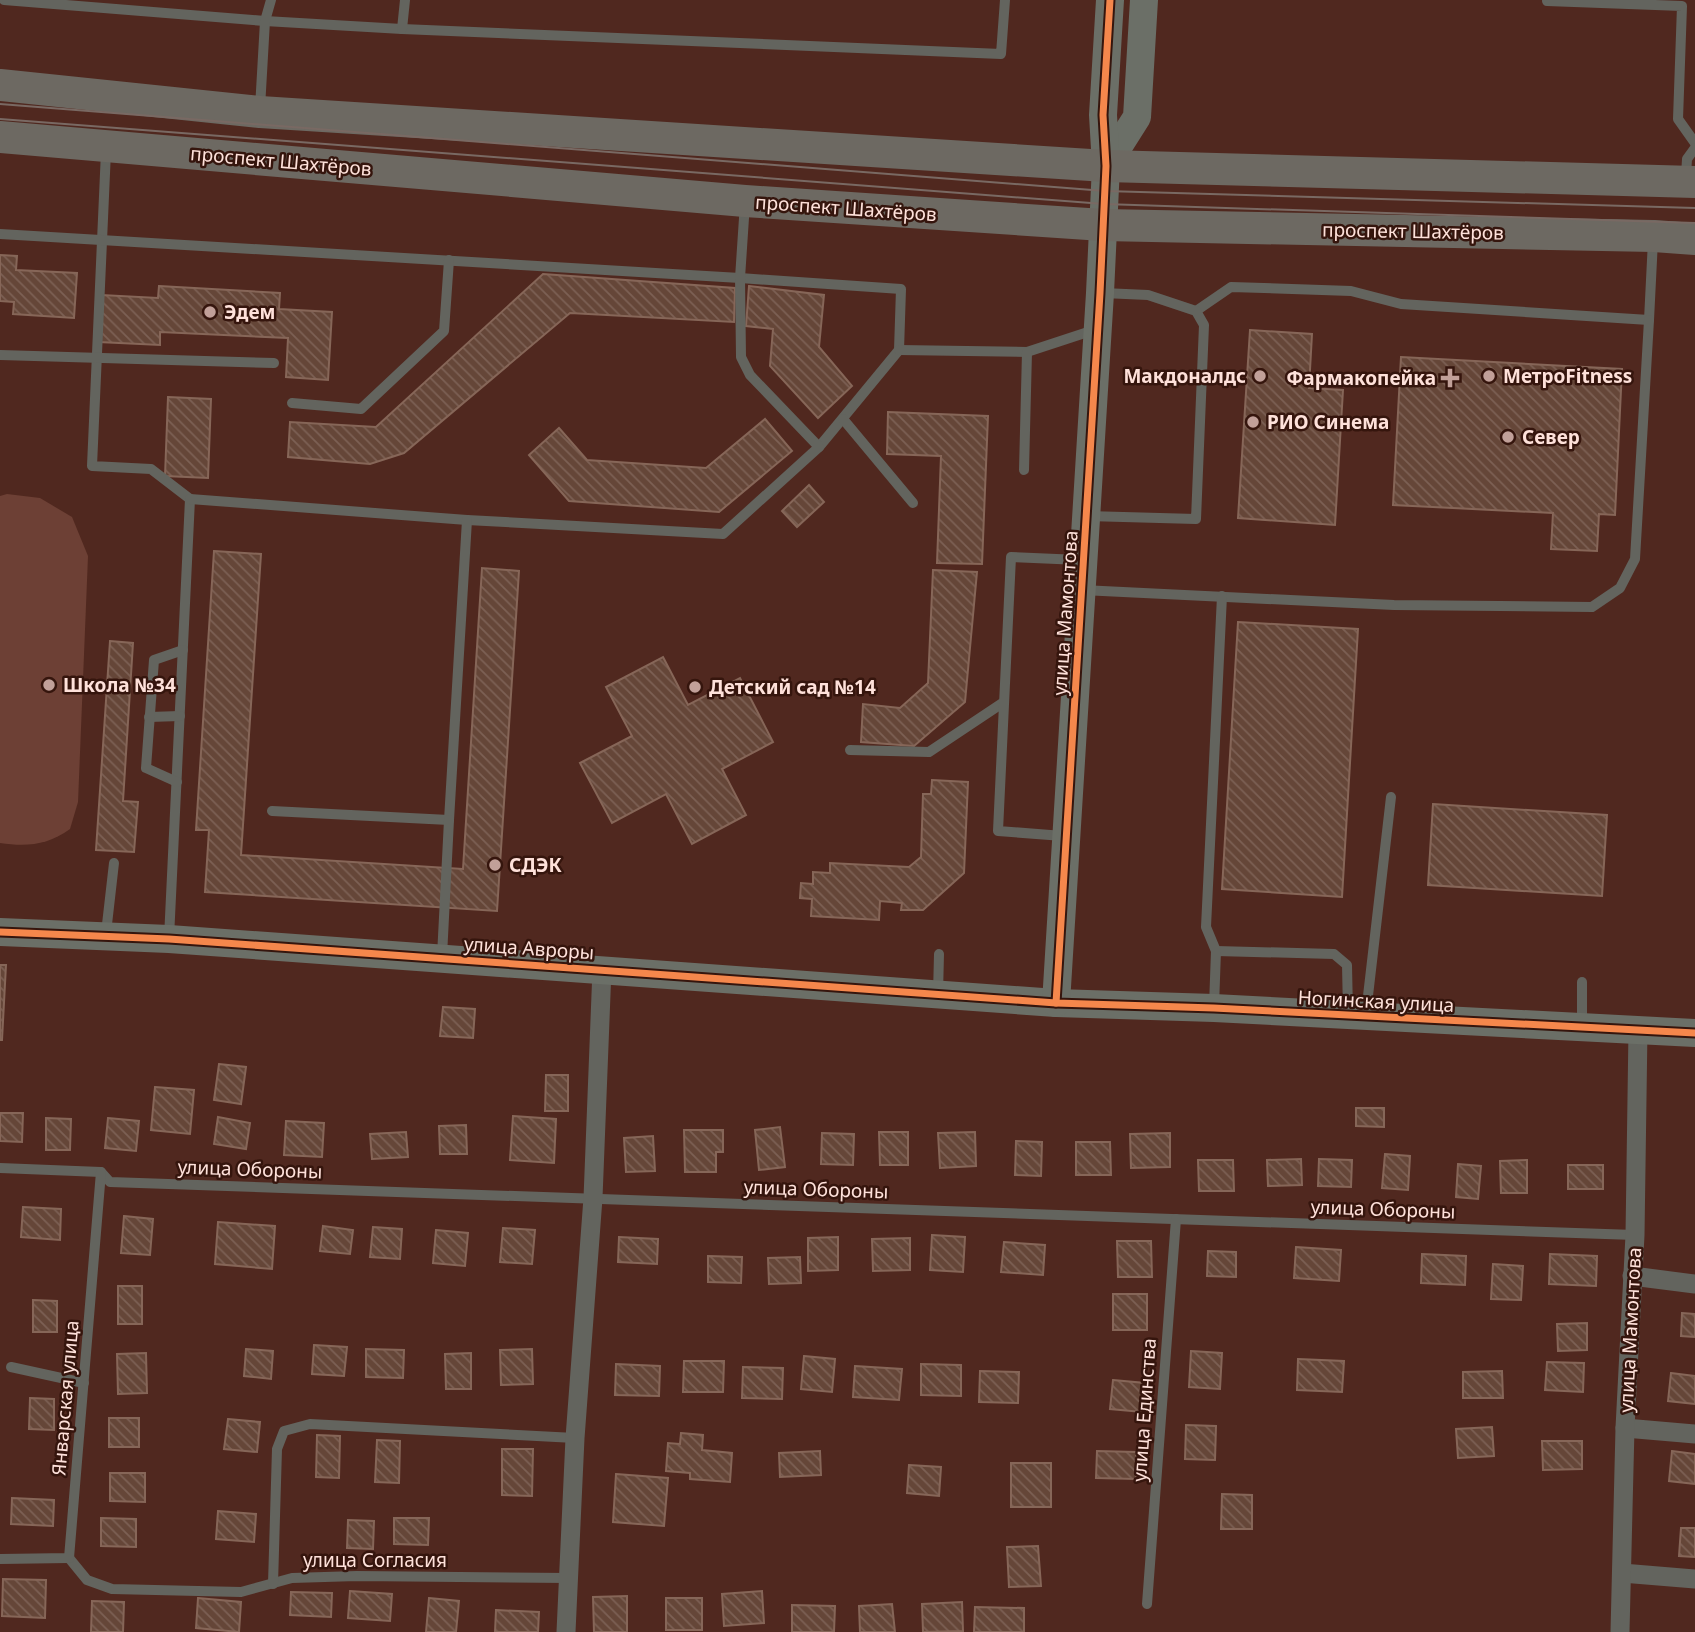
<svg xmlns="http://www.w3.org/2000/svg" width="1695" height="1632" viewBox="0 0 1695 1632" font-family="'Noto Sans',sans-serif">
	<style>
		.green { fill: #6d4035 }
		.building { fill: url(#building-back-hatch); stroke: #866658; stroke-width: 2 }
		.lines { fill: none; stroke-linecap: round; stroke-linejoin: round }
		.lane { stroke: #63645e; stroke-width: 10 }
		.street { stroke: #63645e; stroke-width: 19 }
		.secondary { stroke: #6b6f67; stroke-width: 28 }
		.primary { stroke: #6d6962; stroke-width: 32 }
		.tram { stroke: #796963; stroke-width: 2 }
		.cycleway-casing { stroke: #35150d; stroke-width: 11 }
		.cycleway { stroke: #f5874c; stroke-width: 7 }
		.poi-dot { fill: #c1a099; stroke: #35150d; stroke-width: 2.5 }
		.labels { text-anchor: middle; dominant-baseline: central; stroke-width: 5; stroke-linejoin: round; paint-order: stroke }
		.street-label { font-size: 19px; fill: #fee1da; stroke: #35150d }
		.poi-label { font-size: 19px; font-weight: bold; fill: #fee1da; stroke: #35150d; text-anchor: start }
	</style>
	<defs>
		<pattern id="building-back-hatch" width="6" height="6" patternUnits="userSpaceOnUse" patternTransform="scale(1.75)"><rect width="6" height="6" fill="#654638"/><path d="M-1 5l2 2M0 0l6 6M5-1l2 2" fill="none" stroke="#7c6054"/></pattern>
	</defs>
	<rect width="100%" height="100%" fill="#50281f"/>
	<path class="green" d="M7,494L40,498L72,517L88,556L78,802L70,829C48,845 27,847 0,843V496Z"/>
	<g class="building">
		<path d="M0,255L17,256L16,270L77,273L74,318L13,314L14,302L0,301Z"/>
		<path d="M543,274L735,288L734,322L570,313L404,453L370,464L288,457L290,422L376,427Z"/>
		<path d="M159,286L280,293L279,309L332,312L328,380L286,377L288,338L160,332V345L99,342L102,295L158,298Z"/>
		<path d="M749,286L824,295L819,347L852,386L818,418L770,366L773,329L746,326Z"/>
		<path d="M1250,330L1312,334L1309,388L1343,390L1335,525L1238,518Z"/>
		<path d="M1401,357L1622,369L1615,515L1599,514L1597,551L1551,549L1553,513L1393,505Z"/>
		<path d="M168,397L211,399L208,478L165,476Z"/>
		<path d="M888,412L988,416L982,564L937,563L941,456L887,454Z"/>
		<path d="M765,419L792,451L719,512L569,501L529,455L559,428L587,460L706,468Z"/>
		<path d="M809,485L824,502L797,527L782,511Z"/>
		<path d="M214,551L261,554L241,855L463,869L482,568L519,571L497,911L205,892L209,830H196Z"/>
		<path d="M933,570L977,572L965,702L914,746L861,742L863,704L900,708L928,683Z"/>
		<path d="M1238,622L1358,629L1342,897L1222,889Z"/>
		<path d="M110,641L133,643L123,801L138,802L134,852L96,850Z"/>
		<path d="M663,657L688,705L740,678L773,742L722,769L746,815L692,844L666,794L612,823L580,763L632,736L606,687Z"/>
		<path d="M932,780L968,782L964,873L923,910H901L902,903L880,901L879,920L811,916L812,899L800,898L801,883L813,884V872L830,873V863L909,867L921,857L923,794H931Z"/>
		<path d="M1433,804L1607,815L1602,896L1428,885Z"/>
		<path d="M0,965H6L2,1040H0Z"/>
		<path d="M443,1007L475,1009L473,1038L440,1036Z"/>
		<path d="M219,1064L246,1067L241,1104L214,1100Z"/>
		<path d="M546,1075H568V1111H545Z"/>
		<path d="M155,1087L194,1090L190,1134L151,1130Z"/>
		<path d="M1356,1108H1384V1127L1356,1126Z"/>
		<path d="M0,1113H23L22,1142L0,1141Z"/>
		<path d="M513,1116L556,1119L554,1163L510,1160Z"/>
		<path d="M218,1117L250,1123L246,1149L214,1144Z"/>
		<path d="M46,1118L71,1119L70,1150H46Z"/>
		<path d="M108,1118L139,1121L136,1151L105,1148Z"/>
		<path d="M286,1121L324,1123L322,1157L284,1155Z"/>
		<path d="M466,1125L467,1154H440L439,1126Z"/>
		<path d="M780,1127L785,1167L759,1170L755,1130Z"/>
		<path d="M684,1130H723V1152H716V1172H685Z"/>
		<path d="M406,1132L408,1157L372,1159L370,1134Z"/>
		<path d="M879,1132H908V1165H880Z"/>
		<path d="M975,1132L976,1166L940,1168L938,1133Z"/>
		<path d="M822,1133L854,1134L853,1165L821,1164Z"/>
		<path d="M1170,1133V1167L1131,1168L1130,1134Z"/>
		<path d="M653,1136L655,1171L626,1172L624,1138Z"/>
		<path d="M1016,1141L1042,1142L1041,1176L1015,1175Z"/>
		<path d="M1076,1142H1110L1111,1175H1076Z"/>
		<path d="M1385,1154L1410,1156L1408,1190L1382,1188Z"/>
		<path d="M1301,1159L1302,1185L1268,1186L1267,1160Z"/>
		<path d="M1319,1159L1352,1160L1351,1187L1318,1186Z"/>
		<path d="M1198,1160H1233L1234,1191H1199Z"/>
		<path d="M1527,1160V1193H1501L1500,1161Z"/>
		<path d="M1458,1164L1481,1166L1478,1199L1456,1197Z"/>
		<rect x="1568" y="1165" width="35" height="24"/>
		<path d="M23,1207L61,1209L60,1240L21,1237Z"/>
		<path d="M124,1216L153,1219L150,1255L121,1253Z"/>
		<path d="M218,1222L275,1226L272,1269L215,1264Z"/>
		<path d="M323,1226L353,1230L350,1254L320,1251Z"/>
		<path d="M373,1227L402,1229L400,1259L370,1257Z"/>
		<path d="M503,1228L535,1230L532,1264L500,1262Z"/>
		<path d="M436,1230L468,1233L465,1266L433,1263Z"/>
		<path d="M932,1235L965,1237L963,1272L930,1270Z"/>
		<path d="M619,1237L658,1239L657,1264L618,1262Z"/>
		<path d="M838,1237V1270L808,1271V1238Z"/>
		<path d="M910,1238V1270L873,1271L872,1239Z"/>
		<path d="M1117,1241H1151L1152,1277H1118Z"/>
		<path d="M1004,1242L1045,1245L1043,1275L1001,1272Z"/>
		<path d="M1296,1247L1341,1250L1339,1281L1294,1278Z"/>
		<path d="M1208,1251L1236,1252V1277L1207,1276Z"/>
		<path d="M1422,1254L1466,1256L1465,1285L1421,1283Z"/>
		<path d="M1550,1254L1597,1256L1596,1286L1549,1284Z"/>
		<path d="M708,1256L742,1257L741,1283L708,1282Z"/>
		<path d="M800,1257L801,1283L769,1284L768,1258Z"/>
		<path d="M1493,1264L1523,1266L1521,1300L1491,1299Z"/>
		<rect x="118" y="1286" width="24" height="38"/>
		<rect x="1113" y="1294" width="34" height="36"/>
		<path d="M33,1300L57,1301V1332H33Z"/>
		<path d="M1682,1313L1695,1314V1337L1681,1336Z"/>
		<path d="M1587,1323V1350L1558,1351L1557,1324Z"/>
		<path d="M314,1345L347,1347L344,1376L312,1374Z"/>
		<path d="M246,1349L273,1351L271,1379L244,1376Z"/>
		<path d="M366,1349L404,1350L403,1378L366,1377Z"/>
		<path d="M532,1349L533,1384L501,1385L500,1350Z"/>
		<path d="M1191,1351L1222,1353L1220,1389L1189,1387Z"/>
		<path d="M146,1353L147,1393L118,1394L117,1354Z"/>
		<path d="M471,1353V1389H446L445,1354Z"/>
		<path d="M804,1356L835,1359L832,1392L801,1389Z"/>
		<path d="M1298,1359L1344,1361L1342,1392L1297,1390Z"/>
		<path d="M684,1361H724L723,1392H683Z"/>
		<path d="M1547,1362L1584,1363L1583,1392L1545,1390Z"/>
		<path d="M616,1364L660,1366L659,1396L615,1395Z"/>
		<path d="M921,1364L961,1365V1396L921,1395Z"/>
		<path d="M855,1366L902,1369L899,1400L853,1397Z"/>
		<path d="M743,1367L783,1368L782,1399L742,1398Z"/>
		<path d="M980,1371L1019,1372L1018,1403L979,1402Z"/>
		<path d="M1502,1371L1503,1398H1463V1372Z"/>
		<path d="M1671,1373L1695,1376V1404L1668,1401Z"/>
		<path d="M1113,1380L1145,1383L1142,1412L1110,1409Z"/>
		<path d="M30,1398L54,1399V1430L29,1429Z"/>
		<rect x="109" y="1418" width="30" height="29"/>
		<path d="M228,1419L260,1422L257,1452L224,1449Z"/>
		<path d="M1186,1425L1216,1426L1215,1460L1185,1459Z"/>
		<path d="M1492,1427L1494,1456L1458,1458L1456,1429Z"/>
		<path d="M681,1433L703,1435L702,1450L732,1453L730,1482L690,1479V1473L666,1471L668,1443L680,1444Z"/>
		<path d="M317,1435L340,1436L339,1478L316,1477Z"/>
		<path d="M377,1440L400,1441L399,1483L375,1482Z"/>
		<path d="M1542,1441H1582V1469L1543,1470Z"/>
		<path d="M502,1449H533L532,1496L502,1495Z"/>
		<path d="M820,1451L821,1475L780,1477L779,1453Z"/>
		<path d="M1097,1451L1136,1452V1479L1096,1478Z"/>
		<path d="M1672,1451L1695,1454V1484L1669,1481Z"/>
		<rect x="1011" y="1463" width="40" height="44"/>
		<path d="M909,1465L941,1467L939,1496L907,1493Z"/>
		<path d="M110,1473H145V1502L110,1501Z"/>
		<path d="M616,1474L668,1478L664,1526L613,1522Z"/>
		<path d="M1222,1494L1252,1495V1529H1221Z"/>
		<path d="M12,1498L54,1500L53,1526L11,1524Z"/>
		<path d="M218,1511L256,1514L254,1542L216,1539Z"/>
		<path d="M101,1518L136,1519V1547L101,1546Z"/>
		<path d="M394,1518H429L428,1545L394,1544Z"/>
		<path d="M348,1520L374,1521L373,1549L347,1548Z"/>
		<path d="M1681,1528H1695V1557L1679,1556Z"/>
		<path d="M1038,1546L1041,1586L1009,1587L1007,1547Z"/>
		<path d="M3,1579L46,1580L45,1618L2,1616Z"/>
		<path d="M350,1591L392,1594L390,1621L348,1618Z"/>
		<path d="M762,1591L764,1623L724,1626L722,1594Z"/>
		<path d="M291,1592L332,1593L331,1617L290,1615Z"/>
		<path d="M627,1596V1632H594L593,1597Z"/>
		<path d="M198,1598L241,1602L239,1632L196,1628Z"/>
		<path d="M429,1598L459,1601L456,1632H426Z"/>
		<rect x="666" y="1598" width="36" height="32"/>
		<path d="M92,1601L124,1602L123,1632H91Z"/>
		<path d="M962,1602L963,1631L923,1632L922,1604Z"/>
		<path d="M892,1604L895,1632H860L859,1606Z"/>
		<path d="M792,1605L835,1606L834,1632H792Z"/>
		<path d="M975,1607L1024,1608V1632H974Z"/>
		<path d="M496,1610L539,1612L538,1632H495Z"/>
	</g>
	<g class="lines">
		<g class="lane">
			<path d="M4,0L265,21L402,29L1001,54L1005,0"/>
			<path d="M1547,1L1682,6L1678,119L1695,143"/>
			<path d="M402,29L405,0"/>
			<path d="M260,108L265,21L271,0"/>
			<path d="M106,151L92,466L151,469L190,499L169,938"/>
			<path d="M1686,176L1687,159L1695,148"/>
			<path d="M0,234L740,278L901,289L899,350L819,447"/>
			<path d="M1196,311L1231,287L1351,291L1401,304L1649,320L1653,240"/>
			<path d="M899,350L1027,352L1094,330"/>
			<path d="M0,355L274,363"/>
			<path d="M292,403L361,409L444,331L449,260"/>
			<path d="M843,419L913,503"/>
			<path d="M1024,470L1027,352"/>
			<path d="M190,499L467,520L723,534L819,447L750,375L741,357L740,278L745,203"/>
			<path d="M1087,516L1196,519L1204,325L1196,311L1148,295L1103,293"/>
			<path d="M1082,590L1394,605L1592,607L1620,588L1635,559L1649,320"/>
			<path d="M149,717L180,716"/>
			<path d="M850,750L929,752L1004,702"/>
			<path d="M177,782L146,768L154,660L183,650"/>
			<path d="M272,811L449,820L467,520"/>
			<path d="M1063,836L998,831L1011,557L1080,560"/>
			<path d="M106,933L114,863"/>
			<path d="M1216,951L1334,954L1347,965L1348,1012"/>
			<path d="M442,956L449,820"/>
			<path d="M938,994L939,954"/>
			<path d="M1214,1006L1216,951L1206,927L1222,596"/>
			<path d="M1366,1013L1391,797"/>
			<path d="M1582,1024V982"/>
			<path d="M0,1168L101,1172L110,1182L1635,1235"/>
			<path d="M11,1367L84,1383"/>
			<path d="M69,1558L87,1580L112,1589L241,1592L292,1578L357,1576L569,1578"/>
			<path d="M0,1559L69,1558L101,1172"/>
			<path d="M273,1584L277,1449L284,1431L310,1424L575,1438"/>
			<path d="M1147,1604L1176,1219"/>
		</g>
		<g class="street">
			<path d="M1632,1276L1695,1284"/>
			<path d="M1625,1428L1695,1434"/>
			<path d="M1622,1573L1695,1579"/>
			<path d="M566,1632L575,1438L593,1198L602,969"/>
			<path d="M1620,1632L1625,1428L1635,1235L1638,1029"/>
		</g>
		<g class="secondary">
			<path d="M1106,166L1137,117L1144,0"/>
			<path d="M0,932L169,939L1056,1003L1214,1008L1695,1033"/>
			<path d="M1056,1003L1100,293L1106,166L1103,115L1110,0"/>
		</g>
		<g class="primary">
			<path d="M0,85L260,112L1106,166L1695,182"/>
			<path d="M0,137L745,201L1103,225L1654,236L1695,239"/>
		</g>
		<g class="tram">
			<path d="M0,104L1105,191L1695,208"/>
			<path d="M0,119L1104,204L1695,223"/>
		</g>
		<g class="cycleway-casing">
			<g id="cycleway">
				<path d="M0,932L169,939L1056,1003L1214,1008L1695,1033"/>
				<path d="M1056,1003L1100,293L1106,166L1103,115L1110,0"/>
			</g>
		</g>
		<use href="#cycleway" class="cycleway"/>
	</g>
	<g class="poi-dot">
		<circle cx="210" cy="312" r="7"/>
		<circle cx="1260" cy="376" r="7"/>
		<circle cx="1489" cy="376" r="7"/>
		<path d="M1446.5 367.5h7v7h7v7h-7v7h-7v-7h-7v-7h7z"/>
		<circle cx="1253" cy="422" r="7"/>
		<circle cx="1508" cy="437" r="7"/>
		<circle cx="49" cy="685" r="7"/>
		<circle cx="695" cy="687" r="7"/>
		<circle cx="495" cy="865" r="7"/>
	</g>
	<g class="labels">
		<g class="street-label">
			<text transform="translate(281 161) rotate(5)">проспект Шахтёров</text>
			<text transform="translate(846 208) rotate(4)">проспект Шахтёров</text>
			<text transform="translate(1413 231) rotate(1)">проспект Шахтёров</text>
			<text transform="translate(1065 613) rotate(-86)">улица Мамонтова</text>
			<text transform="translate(529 948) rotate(4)">улица Авроры</text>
			<text transform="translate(1376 1001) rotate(3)">Ногинская улица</text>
			<text transform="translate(250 1169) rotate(2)">улица Обороны</text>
			<text transform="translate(816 1189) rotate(2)">улица Обороны</text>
			<text transform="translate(1383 1209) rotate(2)">улица Обороны</text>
			<text transform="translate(1630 1330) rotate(-87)">улица Мамонтова</text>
			<text transform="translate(65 1398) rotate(-85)">Январская улица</text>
			<text transform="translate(1144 1410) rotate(-86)">улица Единства</text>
			<text x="375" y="1560">улица Согласия</text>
		</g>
		<g class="poi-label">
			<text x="224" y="312">Эдем</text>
			<text x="1246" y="376" text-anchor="end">Макдоналдс</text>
			<text x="1503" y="376">МетроFitness</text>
			<text x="1436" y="378" text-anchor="end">Фармакопейка</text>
			<text x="1267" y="422">РИО Синема</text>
			<text x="1522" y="437">Север</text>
			<text x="63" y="685">Школа №34</text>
			<text x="709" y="687">Детский сад №14</text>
			<text x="509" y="865">СДЭК</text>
		</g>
	</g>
</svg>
